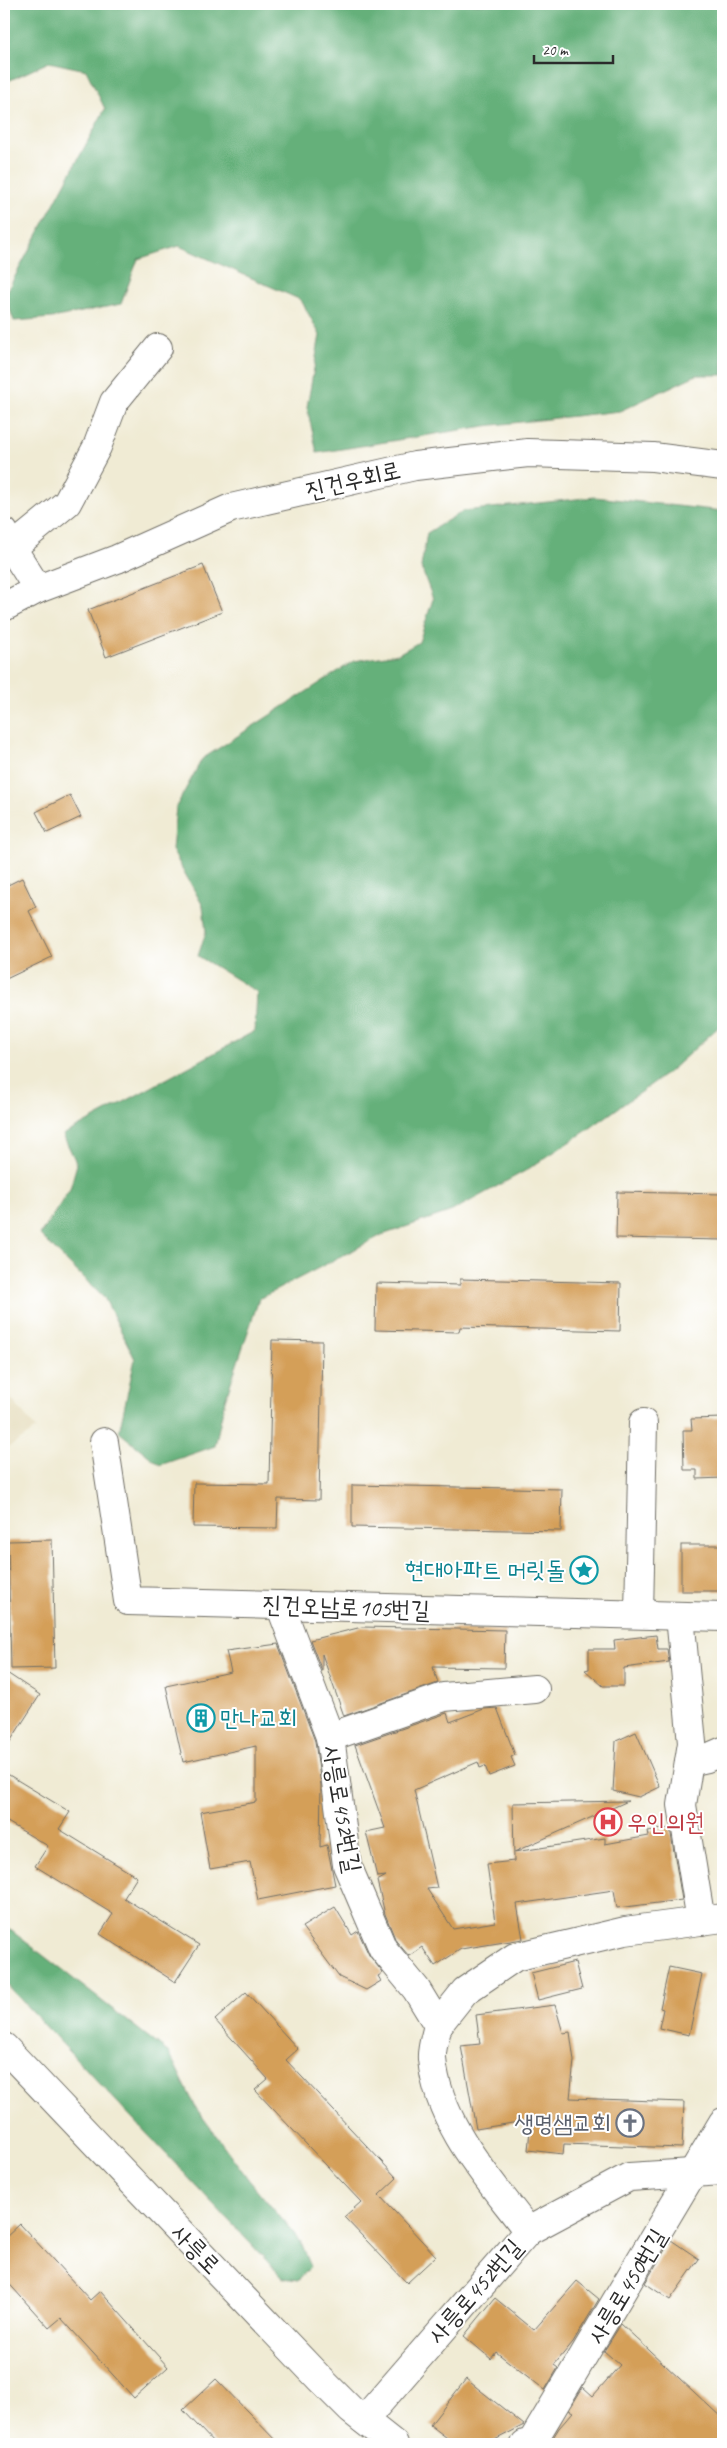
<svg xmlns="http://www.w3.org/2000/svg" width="727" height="2448" viewBox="0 0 727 2448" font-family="Caveat,'Poor Story',sans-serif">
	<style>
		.built { fill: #e4dbba }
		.forest { fill: #65b07a; stroke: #486e52 }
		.building { fill: #d49f58 }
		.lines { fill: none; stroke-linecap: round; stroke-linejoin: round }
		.minor-casing { stroke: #706e66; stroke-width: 30 }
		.minor { stroke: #fff; stroke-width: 28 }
		.labels { text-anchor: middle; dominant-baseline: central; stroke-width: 4; stroke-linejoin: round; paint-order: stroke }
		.street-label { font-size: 24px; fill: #2b2b2b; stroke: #fff }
		.culture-label { font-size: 24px; fill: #0d838f; stroke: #fff; text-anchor: end }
		.health-label { font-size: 24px; fill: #be3a42; stroke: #fff; text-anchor: start }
		.worship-label { font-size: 24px; fill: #5b616d; stroke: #fff; text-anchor: end }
	</style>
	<rect width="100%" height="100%" fill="#fff"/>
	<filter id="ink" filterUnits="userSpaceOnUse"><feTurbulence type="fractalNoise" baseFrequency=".02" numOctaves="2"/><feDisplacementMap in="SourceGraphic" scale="10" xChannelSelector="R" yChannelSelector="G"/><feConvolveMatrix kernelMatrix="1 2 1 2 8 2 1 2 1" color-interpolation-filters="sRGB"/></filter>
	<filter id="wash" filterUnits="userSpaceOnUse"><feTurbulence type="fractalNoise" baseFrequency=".0096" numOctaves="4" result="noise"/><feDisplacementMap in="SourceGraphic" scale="20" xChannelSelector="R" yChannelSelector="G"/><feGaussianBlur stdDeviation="1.12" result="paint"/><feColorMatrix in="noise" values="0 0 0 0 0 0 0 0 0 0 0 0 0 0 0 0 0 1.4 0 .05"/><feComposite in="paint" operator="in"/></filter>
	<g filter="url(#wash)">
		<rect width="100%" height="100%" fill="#f0ebd4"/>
		<path class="built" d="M4,1390L36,1429L4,1451Z"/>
		<g class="forest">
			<path d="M4,4H723V375H696L620,411L485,426L317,453L307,407L320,335L301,300L179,246L138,259L121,304L52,318L14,321L5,295L105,109L86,70L49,62L4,83Z"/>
			<path d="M595,497L723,511V1023L670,1071L586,1131L525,1171L452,1211L382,1235L259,1299L225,1400L215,1446L160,1465L119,1432L135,1359L105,1299L40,1235L70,1189L77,1164L63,1135L255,1031L257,992L198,956L206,932L203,906L172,850L176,807L202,759L354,661L398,654L419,642L433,599L421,567L427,533L463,511Z"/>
			<path d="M4,1925L169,2053L196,2108L249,2180L301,2242L311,2267L298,2280L283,2278L4,1982Z"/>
		</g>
		<g id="blocks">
			<g class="building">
				<path d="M203,565L222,612L106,657L88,610Z"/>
				<path d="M70,795L81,817L47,833L36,812Z"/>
				<path d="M22,878L36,907L29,911L52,957L4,980V887Z"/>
				<path d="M617,1192L723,1194V1240L616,1238Z"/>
				<path d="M460,1279L621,1283L620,1331L460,1327L459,1332L375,1330L376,1283L460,1285Z"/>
				<path d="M272,1340L322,1341L319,1500L278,1499L277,1528L193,1527L194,1483L269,1484Z"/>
				<path d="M723,1418V1478L697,1479V1470H684L683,1430H692L691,1419Z"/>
				<path d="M352,1485L562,1489L561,1531L352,1527Z"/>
				<path d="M52,1540L55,1668L11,1669L8,1541Z"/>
				<rect x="681" y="1545" width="42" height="46"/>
				<path d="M362,1627L505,1630L504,1668L433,1667L438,1683L344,1716L322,1654V1671L310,1640Z"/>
				<path d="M656,1635L658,1649H667L669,1662L624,1668V1686H603L585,1670L589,1669V1649H615L614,1640Z"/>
				<path d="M278,1644L315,1741L321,1785L320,1847L327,1845L335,1885L258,1900L250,1862L210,1869L200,1812L256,1802V1746L183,1762L166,1686L231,1672L226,1651Z"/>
				<path d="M4,1671L40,1695L4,1751Z"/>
				<path d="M497,1708L515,1755L511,1757L515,1766L489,1776L485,1766L480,1768L478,1762L414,1790L437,1888L427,1889L453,1929L495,1922L487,1864L514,1861L513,1803L628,1801L514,1852L605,1838V1844L649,1836L648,1831L670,1828L682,1900L617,1908L614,1890L517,1904L523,1939L461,1949L435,1966L422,1947L409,1956L396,1941L385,1914L377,1881L386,1876L377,1877L366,1832L385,1828L355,1745L447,1713L450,1722L484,1709Z"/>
				<path d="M636,1732L660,1787L639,1797L613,1791L616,1741Z"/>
				<path d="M4,1772L70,1812L59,1829L137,1877L124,1898L199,1945L175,1982L100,1934L113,1914L35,1866L48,1846L4,1820Z"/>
				<path d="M335,1907L352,1935L358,1931L369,1955L383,1973L378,1976L381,1981L366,1990L339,1977L302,1927Z"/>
				<path d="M575,1962L582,1989L538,2000L531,1973Z"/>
				<path d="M669,1967L702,1974L689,2035L659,2028L663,2009L660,2008Z"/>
				<path d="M246,1992L298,2049L286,2060L397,2178L379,2195L436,2256L407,2283L344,2217L361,2202L255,2090L268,2079L215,2020Z"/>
				<path d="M555,2005L563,2033L570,2032L574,2061L570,2098L684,2102L682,2148L564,2144L563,2154L528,2150L531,2120L476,2129L461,2046L480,2044L476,2015Z"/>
				<path d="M20,2224L90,2300L100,2291L168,2367L134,2398L61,2318L49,2328L4,2278V2239Z"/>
				<path d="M671,2240L699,2259L670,2300L645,2283Z"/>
				<path d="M577,2281L599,2299L573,2342L554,2365L558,2368L545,2390L496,2352L491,2359L464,2336L495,2298L534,2330Z"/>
				<path d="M621,2324L723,2419V2444H549L559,2428L573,2412L569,2410L583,2387L593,2396L620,2365L604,2351Z"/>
				<path d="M216,2379L279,2444H215L183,2410Z"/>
				<path d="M466,2379L524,2425L487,2444H455L430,2425Z"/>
			</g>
		</g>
	</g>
	<g filter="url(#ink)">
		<use href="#blocks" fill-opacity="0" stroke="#706e66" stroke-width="1"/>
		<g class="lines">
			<g class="minor-casing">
				<g id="minor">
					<path d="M4,532L12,548L38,589"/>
					<path d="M12,548L67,503L97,447L114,402L158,348"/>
					<path d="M4,607L38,589L117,559L231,508L415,466L528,453L653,457L723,466"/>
					<path d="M104,1442L128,1601L723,1617"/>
					<path d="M280,1605L330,1737L347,1865L383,1949L416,1989L438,2025C436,2035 431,2048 432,2059C438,2125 490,2180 528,2231L364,2420"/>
					<path d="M639,1614L643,1423"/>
					<path d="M680,1616L692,1743L682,1805L701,1921"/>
					<path d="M330,1737L444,1697L535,1689"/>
					<path d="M689,1762L707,1758L723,1751"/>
					<path d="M438,2025L465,1991L515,1957L625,1931L723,1918"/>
					<path d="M4,2047L320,2379L351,2410L394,2444"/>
					<path d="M528,2231L629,2177L723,2171"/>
					<path d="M525,2444L532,2442L723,2122"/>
				</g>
			</g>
			<use href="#minor" class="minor"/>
		</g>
	</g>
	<defs>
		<g id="sight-ring" transform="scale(1.4375)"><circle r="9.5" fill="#fff" stroke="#0f9aa8" stroke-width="1.5"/><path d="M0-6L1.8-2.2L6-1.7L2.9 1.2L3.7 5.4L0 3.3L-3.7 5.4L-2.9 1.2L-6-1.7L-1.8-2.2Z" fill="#0f9aa8"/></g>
		<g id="building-ring" transform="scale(1.4375)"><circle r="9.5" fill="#fff" stroke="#0f9aa8" stroke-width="1.5"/><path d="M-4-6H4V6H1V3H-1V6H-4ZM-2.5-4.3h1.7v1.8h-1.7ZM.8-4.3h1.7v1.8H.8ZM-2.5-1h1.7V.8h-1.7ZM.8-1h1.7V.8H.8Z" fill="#0f9aa8"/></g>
		<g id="hospital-ring" transform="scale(1.4375)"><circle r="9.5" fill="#fff" stroke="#e0444e" stroke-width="1.5"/><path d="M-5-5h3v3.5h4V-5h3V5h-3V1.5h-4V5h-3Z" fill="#e0444e"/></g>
		<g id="church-ring" transform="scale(1.4375)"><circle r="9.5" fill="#fff" stroke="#6b7280" stroke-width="1.5"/><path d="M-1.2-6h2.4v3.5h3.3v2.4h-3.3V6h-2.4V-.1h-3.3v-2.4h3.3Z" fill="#6b7280"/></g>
	</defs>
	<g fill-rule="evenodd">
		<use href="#sight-ring" x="584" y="1570"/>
		<use href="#building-ring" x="201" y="1718"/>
		<use href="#hospital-ring" x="608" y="1822"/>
		<use href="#church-ring" x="630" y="2123"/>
	</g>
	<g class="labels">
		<g class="street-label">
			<text transform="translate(353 480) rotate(-13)">진건우회로</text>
			<text transform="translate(346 1607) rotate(2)">진건오남로105번길</text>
			<text transform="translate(342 1809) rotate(80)">사릉로452번길</text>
			<text transform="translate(196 2249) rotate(46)">사릉로</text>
			<text transform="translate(627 2286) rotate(-59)">사릉로450번길</text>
			<text transform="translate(475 2291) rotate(-49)">사릉로452번길</text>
		</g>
		<g class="culture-label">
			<text x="565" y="1570">현대아파트 머릿돌</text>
			<text x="220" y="1718" text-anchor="start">만나교회</text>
		</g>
		<g class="health-label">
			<text x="627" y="1822">우인의원</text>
		</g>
		<g class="worship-label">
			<text x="611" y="2123">생명샘교회</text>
		</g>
	</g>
	<rect width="727" height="2448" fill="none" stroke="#fff" stroke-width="20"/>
	<path d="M534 55v8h79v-8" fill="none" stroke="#2b2b2b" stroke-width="2.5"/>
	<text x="542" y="55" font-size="15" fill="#2b2b2b" stroke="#ffffff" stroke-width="4" paint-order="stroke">20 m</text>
</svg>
